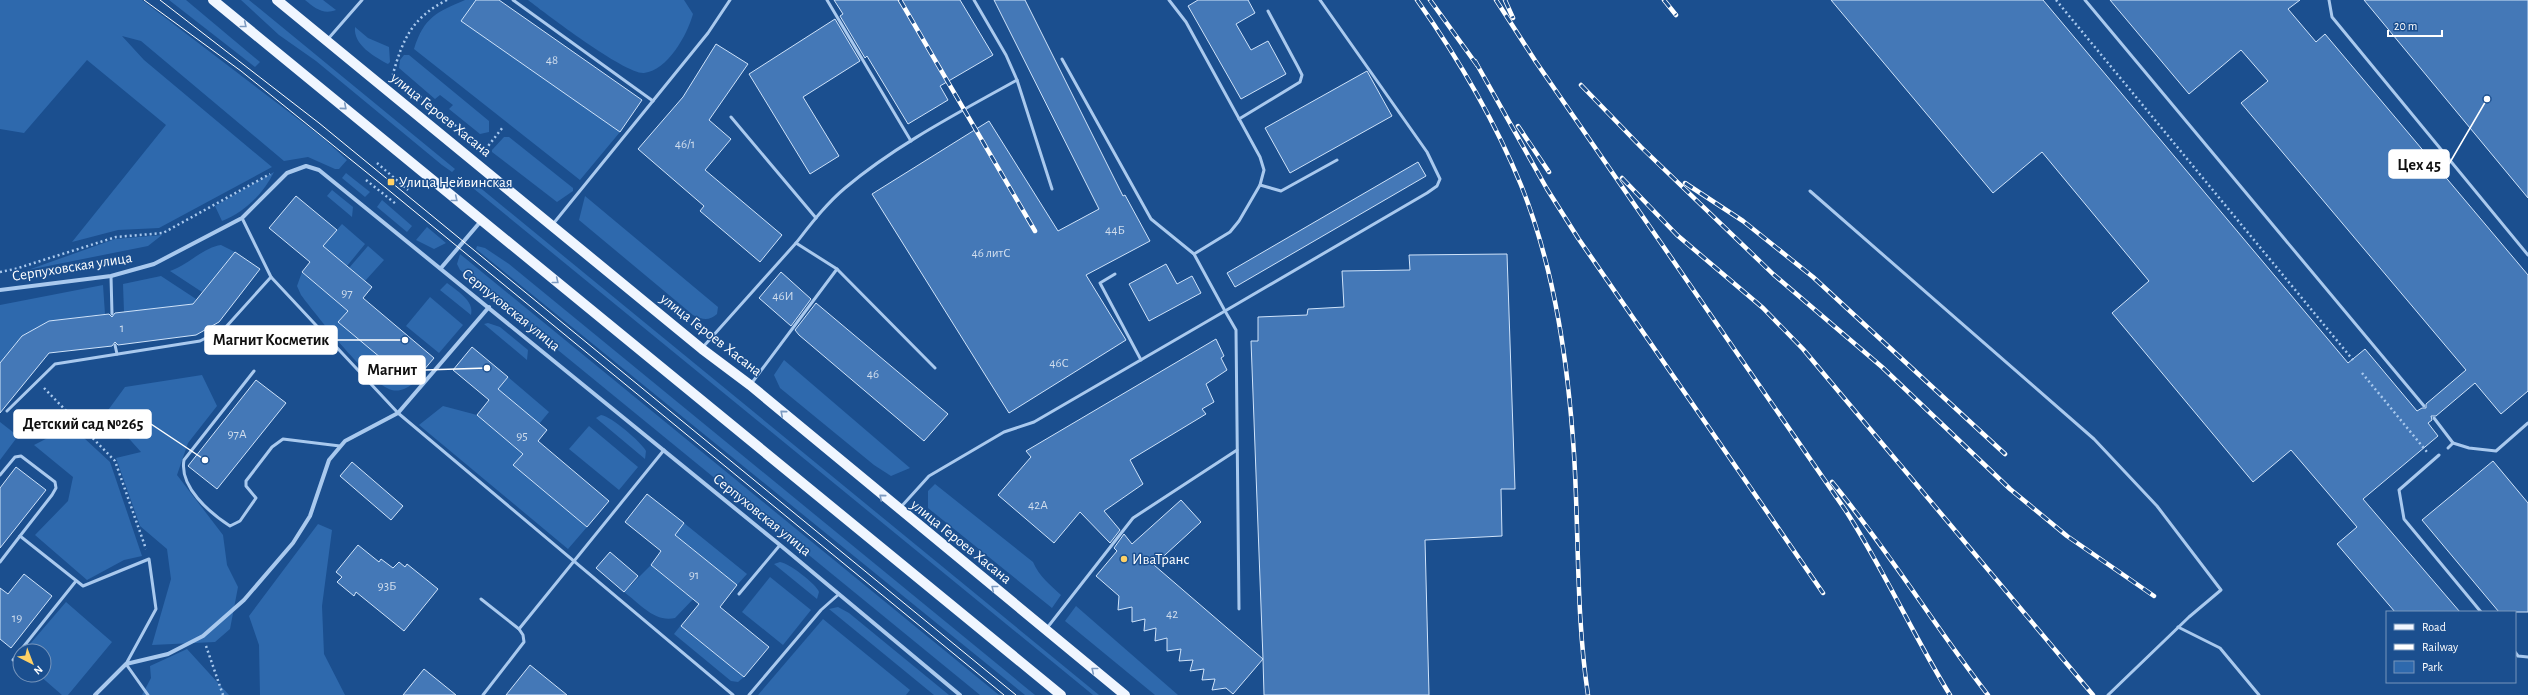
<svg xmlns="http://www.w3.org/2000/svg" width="2528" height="695" viewBox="0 0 2528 695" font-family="'Alegreya Sans',sans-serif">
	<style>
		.green { fill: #2e69ad }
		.building { fill: #4478b7; stroke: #cfe3fa }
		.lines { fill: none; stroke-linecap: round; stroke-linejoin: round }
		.path { stroke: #a9c9ee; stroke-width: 2.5; stroke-dasharray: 2 3; stroke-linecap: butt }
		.lane { stroke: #a9c9ee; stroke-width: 3 }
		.street { stroke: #a9c9ee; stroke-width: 4 }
		.primary { stroke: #f0f6ff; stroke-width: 10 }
		.tram { stroke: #fff; stroke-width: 1 }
		.rail-casing { stroke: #fff; stroke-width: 4.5 }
		.rail { stroke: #1b4f8f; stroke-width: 3; stroke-dasharray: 9; stroke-linecap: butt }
		.oneway { stroke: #7b9ac1 }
		.poi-dot { fill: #ffd166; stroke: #1b4f8f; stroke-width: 1.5 }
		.labels { text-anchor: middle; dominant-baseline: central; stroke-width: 3; stroke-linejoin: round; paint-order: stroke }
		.number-label { font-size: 13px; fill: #d0dded }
		.street-label { font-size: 15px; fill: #fff; stroke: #1b4f8f }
		.poi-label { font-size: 15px; fill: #fff; stroke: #1b4f8f; text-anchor: start }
		.leader { fill: none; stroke: #fff; stroke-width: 1.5 }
		.callout-dot { fill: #fff; stroke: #1b4f8f; stroke-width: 1.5 }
		.callout { fill: #fff; stroke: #fff; stroke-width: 1.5 }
		.callout-label { font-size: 16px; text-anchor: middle; font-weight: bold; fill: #111 }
	</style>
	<rect width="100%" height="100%" fill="#1b4f8f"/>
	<g class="green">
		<path d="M0,0H142L323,138L347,160L339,169H335L308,157L284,161L141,41L122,36L144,60L272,167L159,228L118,230L72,242L166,125L87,60L24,133L0,129Z"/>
		<path d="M169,0H186L260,62L255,67Z"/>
		<path d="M241,0H249L455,169L452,172L442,165L316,61L279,35Z"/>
		<path d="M305,0H323L336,10C323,15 315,8 305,0Z"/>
		<path d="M465,0H476L620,132L580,180L414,49C424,17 437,12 465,0Z"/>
		<path d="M528,0H684L693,14C687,35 668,70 644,73C626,75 546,14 528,0Z"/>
		<path d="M355,27L368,38L389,47L390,62L388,64C375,57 353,45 355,27Z"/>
		<path d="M404,55H409L489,121V132L480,134L449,109L453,105L440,95L435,99L399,68L400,60Z"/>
		<path d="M504,137H509L573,188V191L557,202L492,152V150Z"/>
		<path d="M274,172C264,193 244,213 222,221L215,206Z"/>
		<path d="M346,173L370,192L365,197L342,178Z"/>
		<path d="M472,181L1099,695H1093L468,184Z"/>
		<path d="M332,190L353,207L352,217L327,196Z"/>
		<path d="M585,196L718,307L717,314C709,321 703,320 693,315L579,220Z"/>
		<path d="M382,200L412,226L407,232L377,207Z"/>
		<path d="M342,224L365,244L347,266L323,246Z"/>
		<path d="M427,227L446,243L434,249L416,240Z"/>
		<path d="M162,235L148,246L28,270L115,239Z"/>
		<path d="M221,245L235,252L202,292L170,271C188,265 204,247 221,245Z"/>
		<path d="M368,246L384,260L365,281L349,268Z"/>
		<path d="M477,246L485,248L509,264L1035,695H1025L476,249Z"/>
		<path d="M460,254L999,695H980L460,270L457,264Z"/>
		<path d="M302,272L348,311L339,322L412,384C405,390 396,393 387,388C365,377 317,316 301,295L297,286Z"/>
		<path d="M161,276L196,299L193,304L124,312L123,284Z"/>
		<path d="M447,283C456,290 475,301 471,315L440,290Z"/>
		<path d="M103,285L105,314L49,321L22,336L0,363V305Z"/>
		<path d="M430,297L463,325L439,353L406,326Z"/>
		<path d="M488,323L500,327L528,350L527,360L484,324Z"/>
		<path d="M784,360L910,468L891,476L874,465L780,388L774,375Z"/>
		<path d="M202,375L217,406L188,443L177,475L223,535L227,565L238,587L230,629L215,642L152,645L171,579L167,549L140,526L116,458L141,452L106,413L125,387Z"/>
		<path d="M508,377L549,412L539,424L498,389Z"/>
		<path d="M443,406L477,415L523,454L514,465L587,527L568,549L419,425Z"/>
		<path d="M601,415C611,416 641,442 646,451L645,459L596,418Z"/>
		<path d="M0,422L18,436L0,460Z"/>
		<path d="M71,426L110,462L142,556L124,560L87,580L35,535L68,501L73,477L34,445Z"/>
		<path d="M589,426L638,467L619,490L569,449Z"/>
		<path d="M935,484L1033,562C1039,576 1050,585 1061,595L1052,608L928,508V491Z"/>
		<path d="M684,523L747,574L737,585L675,535Z"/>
		<path d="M318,524L332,530L322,606L324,654L345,695H260L259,645L249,616Z"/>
		<path d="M780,562C789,563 816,584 819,592L817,599L774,564Z"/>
		<path d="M651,565L686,594H698L675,618C655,623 639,603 624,592Z"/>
		<path d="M770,577L811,610L783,645L742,612Z"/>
		<path d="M66,602L112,642L68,695H62L39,675H44V651H24Z"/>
		<path d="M1076,606L1178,695H1155L1065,621Z"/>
		<path d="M838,607L849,613L949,695H934L829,609Z"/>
		<path d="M823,619L910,690L906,695H758Z"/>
		<path d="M681,625L744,677L738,682L731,681L674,634Z"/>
		<path d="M187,649L229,695H142L151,678L150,666Z"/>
	</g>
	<g class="building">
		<path d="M476,0H499L642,100L620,132L461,21Z"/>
		<path d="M834,0H960L993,55L940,86L948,100L908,124L867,56L865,58L840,16L843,14Z"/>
		<path d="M994,0H1025L1123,196L1125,195L1150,241L1086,275L1126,340L1009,413L872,194L989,121L1058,231L1099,209Z"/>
		<path d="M1198,0H1248L1255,13L1236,24L1251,50L1268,41L1286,74L1241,99L1188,6Z"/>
		<path d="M1831,0H2043L2348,363L2365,349L2417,411L2422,408H2426V404L2466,370L2241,103L2268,81L2241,50L2189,94L2110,0H2300L2288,9L2316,42L2325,34L2528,275V391L2501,414L2475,383L2436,416H2431L2432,420L2428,423L2438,436L2363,499L2460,612H2395L2337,544L2357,527L2291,450L2253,482L2112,313L2149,281L2042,152L1993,193Z"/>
		<path d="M2364,0H2528V198Z"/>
		<path d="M835,19L860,61L803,97L839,156L810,174L749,74Z"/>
		<path d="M716,44L748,64L709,120L731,139L705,170L782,235L760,262L700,211L704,206L638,149L683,97Z"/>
		<path d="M1367,71L1392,116L1290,173L1265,128Z"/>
		<path d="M1418,162L1426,176L1235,287L1227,273Z"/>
		<path d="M296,196L337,230L323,246L372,287L363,298L434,358L412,384L338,322L348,311L302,272L310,262L269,228Z"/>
		<path d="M235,252L260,269L219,322L196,335L118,345L115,342L112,346L49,353L0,413V363L22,336L49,321L109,314L112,317L115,313L193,304Z"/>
		<path d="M1507,254L1515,489H1501L1502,536L1425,540L1429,695H1264L1263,659L1233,694L1226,688L1212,690L1215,679L1202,680L1204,669L1190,671L1193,660L1179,661L1181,649L1167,651V638L1155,641L1156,628L1144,631L1145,619L1132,622V607L1118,610L1119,596L1096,576L1117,551L1114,548L1124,534L1132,544L1181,500L1201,522L1154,565L1263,659L1251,341H1258V317L1307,315L1308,309L1344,307L1342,271L1410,270L1409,255Z"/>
		<path d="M1166,264L1177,284L1192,276L1201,293L1149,321L1129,284Z"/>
		<path d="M781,272L811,299L791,326L759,298Z"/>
		<path d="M816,303L948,414L924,441L799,335L795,330Z"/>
		<path d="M1216,339L1224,356L1221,358L1227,370L1206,384L1214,402L1202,409L1206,414L1130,460L1143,484L1104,511L1120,530L1110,543L1080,512L1054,543L998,495L1031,457L1026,451Z"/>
		<path d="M472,347L508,377L498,389L547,430L538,441L609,501L587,527L513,465L523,454L477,415L489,400L453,370Z"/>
		<path d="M256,380L286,403L217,489L188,466Z"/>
		<path d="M2493,461L2528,503V612H2499L2422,520Z"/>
		<path d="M352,462L403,506L391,520L340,476Z"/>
		<path d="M16,467L46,490L0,548V488Z"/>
		<path d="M647,494L684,523L675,535L737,585L720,607L769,647L744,677L681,626L699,604L651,565L661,551L625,522Z"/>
		<path d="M358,545L379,562L381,559L393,568L399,562L405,567L407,564L438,589L404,631L356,592L354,596L337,582L342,577L336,572Z"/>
		<path d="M610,552L638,576L624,592L596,568Z"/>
		<path d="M24,574L52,596L11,648L0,639V588L8,594Z"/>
		<path d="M530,665L567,695H506Z"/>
		<path d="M424,669L456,695H403Z"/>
	</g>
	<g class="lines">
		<g class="path">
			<path d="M447,0C413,17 403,38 393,74L485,150L503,127"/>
			<path d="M2056,0L2353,360"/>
			<path d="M377,163L408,190"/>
			<path d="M366,180L396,204"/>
			<path d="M0,272L15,269L116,237L163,233L270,174"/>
			<path d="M2362,373L2427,452"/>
			<path d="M44,388L115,461L146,549"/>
			<path d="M206,646L223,695"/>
		</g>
		<g class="lane">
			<path d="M513,0L653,101"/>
			<path d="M827,0L911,141"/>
			<path d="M974,0L1006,55L1017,80"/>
			<path d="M2085,0L2424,406"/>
			<path d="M2329,0L2332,17L2528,255"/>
			<path d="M328,39L362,0"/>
			<path d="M1062,59L1151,219L1194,254"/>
			<path d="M731,117L816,218"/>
			<path d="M1239,119L1300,82L1302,75L1298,67L1268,11"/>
			<path d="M1260,185L1281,191L1337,160"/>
			<path d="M1810,191L2094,439L2157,506L2221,590L2189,617L2108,695"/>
			<path d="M553,224L708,33L730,0"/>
			<path d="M796,243C811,224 826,204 845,188C896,145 958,113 1017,80L1052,189"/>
			<path d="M1115,274L1100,283L1141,360"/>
			<path d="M111,276L112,314"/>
			<path d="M271,277L398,413L733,695"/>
			<path d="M115,345L117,354"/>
			<path d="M703,347L796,243L837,269L935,368"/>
			<path d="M254,371L184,460C179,487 210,513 230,526L240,521L256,498L246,486V481L272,447L283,439L340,446"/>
			<path d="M751,384L837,269"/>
			<path d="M7,411L55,364L200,341L225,328L271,277L242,218"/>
			<path d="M2434,418L2453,443L2448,448"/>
			<path d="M2453,443L2469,448L2496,451L2528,423"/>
			<path d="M2439,455L2399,490L2404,519L2481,612"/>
			<path d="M0,475L15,457L21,456L55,482L56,488L52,495L20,536L83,586L149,559L156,609L126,664L148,695"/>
			<path d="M900,508L929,476L1004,432L1034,422L1225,311L1194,254L1230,232L1239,221L1260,185L1264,170L1260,157L1186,22L1169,0"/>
			<path d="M0,562L20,536"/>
			<path d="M739,594L780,545"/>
			<path d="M481,599L519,629"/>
			<path d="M1239,609L1236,330L1225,311L1427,193L1437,186L1440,179L1427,152L1320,0"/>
			<path d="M2178,627L2220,648L2259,695"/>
			<path d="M1047,628L1133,518L1237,450"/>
			<path d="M20,651L76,581"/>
			<path d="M2515,652L2518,656L2528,657"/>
			<path d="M13,660L20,651"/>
			<path d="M483,695L524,642L523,635L519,629L664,450"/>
			<path d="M749,695L821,610L839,594"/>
		</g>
		<g class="street">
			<path d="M441,268L481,221"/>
			<path d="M0,290L111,276L154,264L242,218L287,173L306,166L319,170L780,545L960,695"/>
			<path d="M95,695L126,664L168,654L203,636L244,600L293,543L310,516L329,460L345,441L398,413L489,307"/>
		</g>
		<g class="primary">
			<path d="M213,0L1061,695"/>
			<path d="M277,0L702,349L750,385L1125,695"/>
		</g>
		<g class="tram">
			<path d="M144,0L241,71L386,188L1004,695"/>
			<path d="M160,0L319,123L1016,695"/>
		</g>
		<g class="rail-casing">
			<g id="rail">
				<path d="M900,0L1035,231"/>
				<path d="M1417,0C1458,58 1494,119 1521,185C1555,270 1568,363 1574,454C1579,534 1576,615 1588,695"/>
				<path d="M1430,0L1477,65"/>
				<path d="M1496,0L1536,62L1846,511C1884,570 1913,635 1950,695"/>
				<path d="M1505,0L1513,18"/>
				<path d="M1664,0L1676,15"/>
				<path d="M1475,61L1547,189L1578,238L1823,593"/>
				<path d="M1581,85L1641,147L1773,274L1882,367L2010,489L2067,536L2154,596"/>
				<path d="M1518,126L1549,172"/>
				<path d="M1622,178L1677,235L1763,308L1803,349L2093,695"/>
				<path d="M1685,183L1743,221L1813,277L2005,454"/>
				<path d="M1832,482C1888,550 1934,625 1988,695"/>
			</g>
		</g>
		<use href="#rail" class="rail"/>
	</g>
	<defs><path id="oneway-chevron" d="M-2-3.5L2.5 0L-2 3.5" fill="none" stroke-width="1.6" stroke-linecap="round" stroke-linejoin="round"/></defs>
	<g class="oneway">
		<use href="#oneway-chevron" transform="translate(244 25) rotate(39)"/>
		<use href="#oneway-chevron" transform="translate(344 107) rotate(40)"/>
		<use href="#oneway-chevron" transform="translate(455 199) rotate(39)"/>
		<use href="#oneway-chevron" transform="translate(556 281) rotate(39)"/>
		<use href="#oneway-chevron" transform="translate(783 413) rotate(-140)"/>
		<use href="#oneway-chevron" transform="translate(882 497) rotate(-140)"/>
		<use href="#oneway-chevron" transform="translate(994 588) rotate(-141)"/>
		<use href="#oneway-chevron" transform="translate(1094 670) rotate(-141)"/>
	</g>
	<g class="poi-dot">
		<rect x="387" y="178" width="8" height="8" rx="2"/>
		<circle cx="1124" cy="559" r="4"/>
	</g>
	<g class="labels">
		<g class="number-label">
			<text x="552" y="60">48</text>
			<text x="685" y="144">46/1</text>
			<text x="1115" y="230">44Б</text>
			<text x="991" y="253">46 литС</text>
			<text x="347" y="293">97</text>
			<text x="783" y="296">46И</text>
			<text x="122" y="328">1</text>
			<text x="1059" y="363">46С</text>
			<text x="873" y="374">46</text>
			<text x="237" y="434">97А</text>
			<text x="522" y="436">95</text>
			<text x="1038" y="505">42А</text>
			<text x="694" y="575">91</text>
			<text x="387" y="586">93Б</text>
			<text x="1172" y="614">42</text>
			<text x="17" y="618">19</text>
		</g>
		<g class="street-label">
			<text transform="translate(441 115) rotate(39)">улица Героев Хасана</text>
			<text transform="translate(72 267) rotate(-9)">Серпуховская улица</text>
			<text transform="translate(511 310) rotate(39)">Серпуховская улица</text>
			<text transform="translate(711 335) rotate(38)">улица Героев Хасана</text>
			<text transform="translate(762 515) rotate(39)">Серпуховская улица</text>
			<text transform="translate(961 542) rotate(39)">улица Героев Хасана</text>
		</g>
		<g class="poi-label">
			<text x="399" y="182">Улица Нейвинская</text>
			<text x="1132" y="559">ИваТранс</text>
		</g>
	</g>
	<path class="leader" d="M2487 99L2449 164M405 340L337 340M487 368L425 370M205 460L151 424"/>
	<g class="callout-dot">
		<circle cx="2487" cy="99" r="4"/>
		<circle cx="405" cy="340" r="4"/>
		<circle cx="487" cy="368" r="4"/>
		<circle cx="205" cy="460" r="4"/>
	</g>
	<g class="callout">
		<rect x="2389" y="150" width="60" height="28" rx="4"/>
		<rect x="205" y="326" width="132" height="28" rx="4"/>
		<rect x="359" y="356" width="66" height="28" rx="4"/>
		<rect x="14" y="410" width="137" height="28" rx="4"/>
	</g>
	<g class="callout-label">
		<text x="2419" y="170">Цех 45</text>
		<text x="271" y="345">Магнит Косметик</text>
		<text x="392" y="375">Магнит</text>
		<text x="83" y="429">Детский сад №265</text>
	</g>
	<rect x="2386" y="611" width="130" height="72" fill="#1b4f8f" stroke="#7695bc"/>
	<rect x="2394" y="624" width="20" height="6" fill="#f0f6ff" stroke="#7695bc"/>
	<text x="2422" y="631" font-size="12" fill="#ffffff">Road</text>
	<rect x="2394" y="644" width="20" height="6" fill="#ffffff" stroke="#7695bc"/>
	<text x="2422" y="651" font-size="12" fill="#ffffff">Railway</text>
	<rect x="2394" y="661" width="20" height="12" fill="#2e69ad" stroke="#7695bc"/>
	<text x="2422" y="671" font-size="12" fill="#ffffff">Park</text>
	<g transform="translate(32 663) rotate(138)"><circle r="19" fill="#1b4f8f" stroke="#7695bc"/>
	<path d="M0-3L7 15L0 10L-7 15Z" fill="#ffd166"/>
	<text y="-6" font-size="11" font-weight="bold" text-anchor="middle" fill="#ffffff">N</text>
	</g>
	<path d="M2388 30v6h54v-6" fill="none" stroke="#ffffff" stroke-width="2"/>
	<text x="2394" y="30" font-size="12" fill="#ffffff" stroke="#1b4f8f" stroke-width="3" paint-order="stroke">20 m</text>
</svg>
